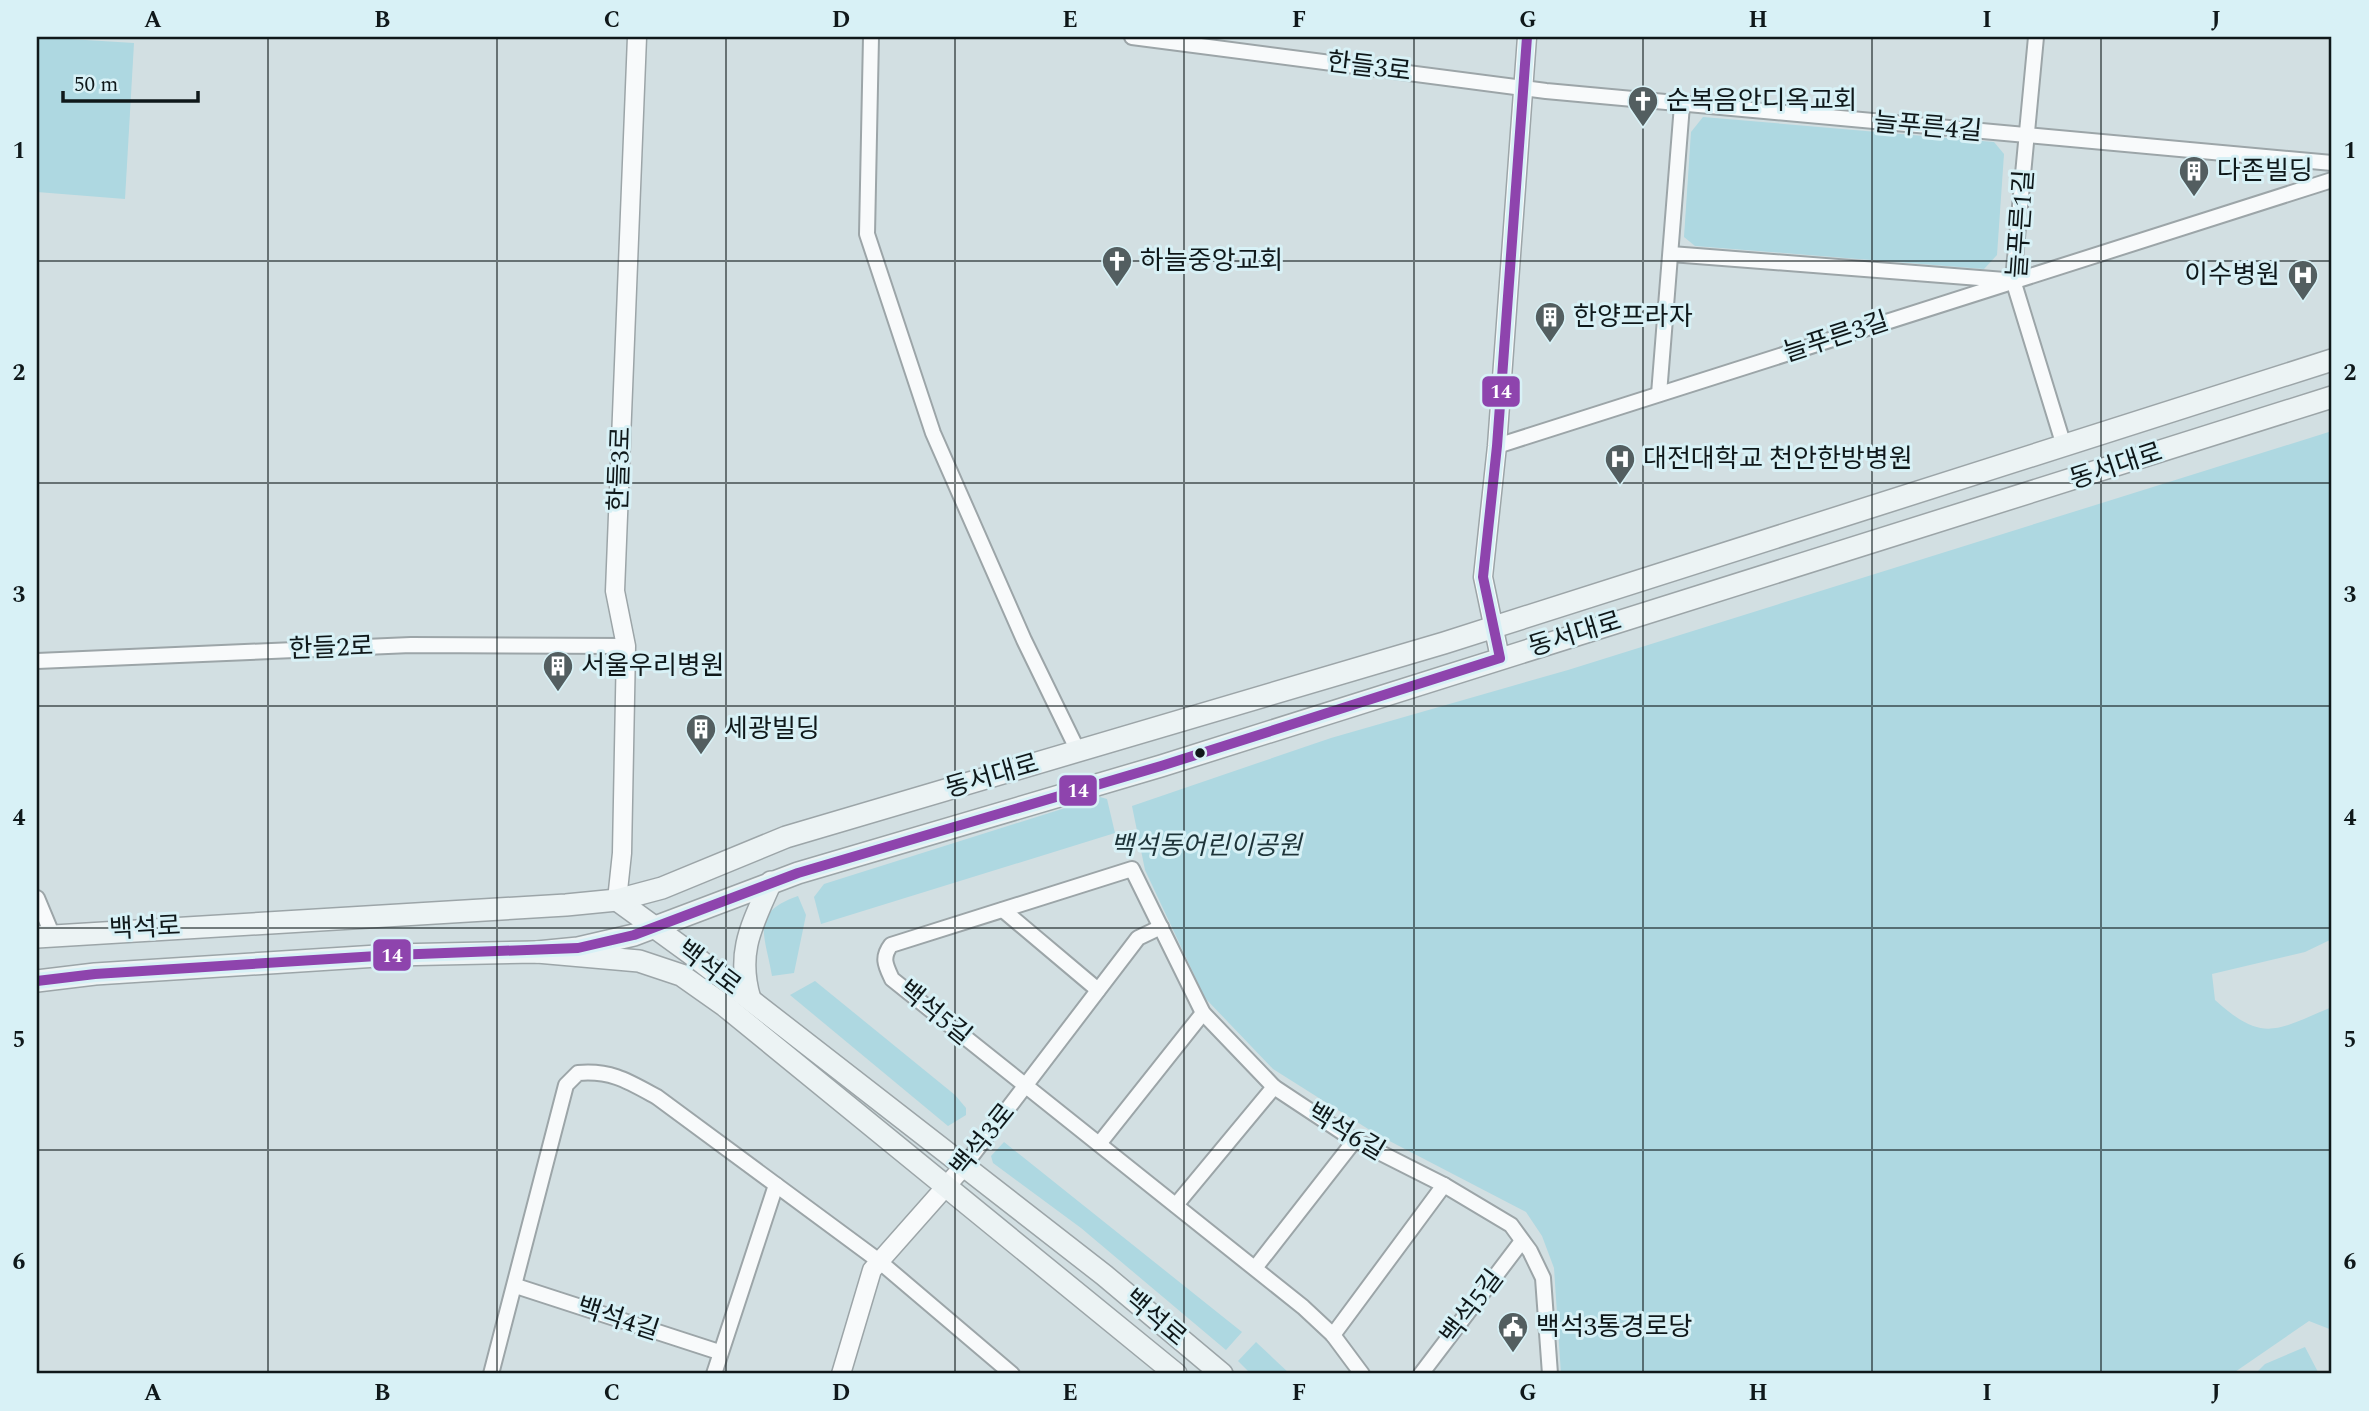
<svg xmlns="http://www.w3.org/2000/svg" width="2369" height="1411" viewBox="0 0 2369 1411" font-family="Spectral,'Noto Sans KR',serif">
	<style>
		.green { fill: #aed8e1 }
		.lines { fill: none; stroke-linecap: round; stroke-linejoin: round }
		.minor-casing { stroke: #9ca5a8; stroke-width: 18 }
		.tertiary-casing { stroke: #9ca5a8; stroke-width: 21 }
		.secondary-casing { stroke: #9ca5a8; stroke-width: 24 }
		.minor { stroke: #f8fafb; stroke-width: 14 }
		.tertiary { stroke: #f8fafb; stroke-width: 18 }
		.secondary { stroke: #ecf3f4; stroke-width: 21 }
		.bus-1-casing { stroke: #d8f1f6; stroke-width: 16 }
		.bus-1 { stroke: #8e44ad; stroke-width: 10 }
		.grid { fill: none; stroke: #0f181a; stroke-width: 2; stroke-opacity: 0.55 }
		.bus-dot { fill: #0f181a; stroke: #d8f1f6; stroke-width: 2.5 }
		.labels { text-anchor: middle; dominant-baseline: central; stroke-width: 6; stroke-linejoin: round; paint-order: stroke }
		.street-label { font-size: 26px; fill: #0f181a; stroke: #d8f1f6 }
		.poi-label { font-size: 26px; fill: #0f181a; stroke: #d8f1f6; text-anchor: start }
		.park-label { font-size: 26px; font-style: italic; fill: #1e3439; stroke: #d8f1f6 }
		.line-badge { stroke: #d8f1f6; stroke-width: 2.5 }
		.badge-label { font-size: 19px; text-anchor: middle; font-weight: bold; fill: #fff }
		.neatline { fill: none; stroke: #0f181a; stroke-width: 2.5 }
		.grid-label { font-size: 23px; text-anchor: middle; font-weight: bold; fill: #0f181a }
	</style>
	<rect width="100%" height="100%" fill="#d2dfe2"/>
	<g class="green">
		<path d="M37,37L134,43L125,199L37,192Z"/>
		<path d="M1703,117L1994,142L2004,154L1997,255L1984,269L1695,246L1684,237L1691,132Z"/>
		<path d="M2332,431V939L2305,952L2212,974L2215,1000C2264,1044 2276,1030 2332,1007V1330L2309,1321L2232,1374H1561L1554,1268L1542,1236L1526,1212L1376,1134L1273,1069L1205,998L1145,870L1132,806L1331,738L1568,670Z"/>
		<path d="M1100,797L1107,799L1115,833L821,924L814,897L824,884Z"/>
		<path d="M798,896L806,915L794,973L772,976C765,934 749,913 798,896Z"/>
		<path d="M815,981L955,1095L966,1108V1115L948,1126L790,995Z"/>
		<path d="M1004,1142L1242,1332L1226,1350L1081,1228L993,1163L991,1156Z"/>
		<path d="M1256,1342L1290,1374H1251L1238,1361Z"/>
		<path d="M2305,1347L2319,1374H2255L2265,1364Z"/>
	</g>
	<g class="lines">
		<g class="minor-casing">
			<g id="minor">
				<path d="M871,37L867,234L933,433L1024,640L1078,751"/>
				<path d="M1132,37L1546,91L2332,163"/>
				<path d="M2036,37L2013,280L2064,446"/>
				<path d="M1671,254L2005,280"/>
				<path d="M1659,394L1682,105"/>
				<path d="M1497,446L2332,180"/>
				<path d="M37,661L411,645L626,646"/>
				<path d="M37,898L52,934"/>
				<path d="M1003,910L1098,990"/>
				<path d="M1099,1144L1203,1013"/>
				<path d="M964,1166L1138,938L1161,927"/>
				<path d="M1176,1205L1274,1087"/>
				<path d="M1255,1268L1355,1140"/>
				<path d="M516,1286L719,1352"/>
				<path d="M1333,1335L1444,1185"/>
				<path d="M491,1374L566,1085L578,1073C611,1070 628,1081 657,1097L879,1261L1012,1374"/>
				<path d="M714,1374L776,1185"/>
				<path d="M1362,1374L1333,1335L1303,1307L892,979C886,966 881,958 891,945L1132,869L1203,1013L1274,1087L1351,1138L1444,1185L1511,1225L1530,1251L1543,1278L1550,1374"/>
				<path d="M1421,1374L1522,1241"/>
			</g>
		</g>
		<g class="tertiary-casing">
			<g id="tertiary">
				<path d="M1500,658L1483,577L1497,446L1527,37"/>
				<path d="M617,900L622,853L626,646L615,591L637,37"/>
				<path d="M841,1374L872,1270L964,1166"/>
			</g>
		</g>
		<g class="secondary-casing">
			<g id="secondary">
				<path d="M617,900L690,953L964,1166L1104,1275L1222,1374"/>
				<path d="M37,937L566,905L617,900L662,888L786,837L1444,643L2332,360"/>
				<path d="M537,952L578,948L634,935L798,873L1161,766L2332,397"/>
				<path d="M37,981L95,974L393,955L537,952L639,961L681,975L725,1006L1176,1374"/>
				<path d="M750,999C736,952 752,925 771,882"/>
			</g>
		</g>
		<use href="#minor" class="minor"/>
		<use href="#tertiary" class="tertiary"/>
		<use href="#secondary" class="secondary"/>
		<g class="bus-1-casing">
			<path id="bus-1" d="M37,981L95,974L393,955L578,948L634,935L798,873L1161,766L1500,658L1483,577L1497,446L1527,37"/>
		</g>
		<use href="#bus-1" class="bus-1"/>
	</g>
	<path class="grid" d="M268,37V1374M497,37V1374M726,37V1374M955,37V1374M1184,37V1374M1414,37V1374M1643,37V1374M1872,37V1374M2101,37V1374M37,261H2332M37,483H2332M37,706H2332M37,928H2332M37,1150H2332"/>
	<defs>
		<g id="church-pin" transform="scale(1.575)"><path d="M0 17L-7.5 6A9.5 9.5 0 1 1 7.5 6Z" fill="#535e60" stroke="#d8f1f6"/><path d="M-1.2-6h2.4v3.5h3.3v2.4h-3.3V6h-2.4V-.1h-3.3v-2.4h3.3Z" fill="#fff"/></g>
		<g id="building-pin" transform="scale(1.575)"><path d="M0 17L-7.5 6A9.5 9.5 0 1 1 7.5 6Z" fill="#535e60" stroke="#d8f1f6"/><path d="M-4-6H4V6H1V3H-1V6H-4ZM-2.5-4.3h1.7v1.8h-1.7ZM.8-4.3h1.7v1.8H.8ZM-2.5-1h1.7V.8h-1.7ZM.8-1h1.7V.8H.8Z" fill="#fff"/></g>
		<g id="hospital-pin" transform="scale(1.575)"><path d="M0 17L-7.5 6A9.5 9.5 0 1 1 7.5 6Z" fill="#535e60" stroke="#d8f1f6"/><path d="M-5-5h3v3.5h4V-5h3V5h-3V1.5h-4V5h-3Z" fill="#fff"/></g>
		<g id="civic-pin" transform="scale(1.575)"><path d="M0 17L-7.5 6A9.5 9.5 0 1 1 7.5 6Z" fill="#535e60" stroke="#d8f1f6"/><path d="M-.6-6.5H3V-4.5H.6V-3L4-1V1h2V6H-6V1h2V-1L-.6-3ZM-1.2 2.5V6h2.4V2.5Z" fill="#fff"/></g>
	</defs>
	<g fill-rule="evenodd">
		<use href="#church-pin" x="1643" y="101"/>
		<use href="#building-pin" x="2194" y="171"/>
		<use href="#church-pin" x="1117" y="261"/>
		<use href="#hospital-pin" x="2303" y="275"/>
		<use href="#building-pin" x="1550" y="317"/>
		<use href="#hospital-pin" x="1620" y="459"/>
		<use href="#building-pin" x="558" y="666"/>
		<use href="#building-pin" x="701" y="729"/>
		<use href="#civic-pin" x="1513" y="1327"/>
	</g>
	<circle class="bus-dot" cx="1200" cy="753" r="6"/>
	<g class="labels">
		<g class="street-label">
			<text transform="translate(1369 67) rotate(7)">한들3로</text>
			<text transform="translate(1928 127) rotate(5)">늘푸른4길</text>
			<text transform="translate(2021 224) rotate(-86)">늘푸른1길</text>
			<text transform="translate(1836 337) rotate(-18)">늘푸른3길</text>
			<text transform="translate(2116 466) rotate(-18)">동서대로</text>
			<text transform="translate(620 469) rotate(-88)">한들3로</text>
			<text transform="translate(1575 634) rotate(-17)">동서대로</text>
			<text transform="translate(331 648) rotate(-2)">한들2로</text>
			<text transform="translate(992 776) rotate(-16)">동서대로</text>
			<text transform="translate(145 928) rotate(-3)">백석로</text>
			<text transform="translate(709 968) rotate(37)">백석로</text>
			<text transform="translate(935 1013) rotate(39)">백석5길</text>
			<text transform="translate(1346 1132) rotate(31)">백석6길</text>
			<text transform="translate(983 1140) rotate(-51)">백석3로</text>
			<text transform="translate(1472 1307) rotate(-53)">백석5길</text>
			<text transform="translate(1155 1318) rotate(40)">백석로</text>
			<text transform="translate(618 1319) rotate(18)">백석4길</text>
		</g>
		<g class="poi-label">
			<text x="1666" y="101">순복음안디옥교회</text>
			<text x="2217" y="171">다존빌딩</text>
			<text x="1140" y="261">하늘중앙교회</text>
			<text x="2280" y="275" text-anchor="end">이수병원</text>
			<text x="1573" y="317">한양프라자</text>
			<text x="1643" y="459">대전대학교 천안한방병원</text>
			<text x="581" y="666">서울우리병원</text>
			<text x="724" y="729">세광빌딩</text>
			<text x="1536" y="1327">백석3통경로당</text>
		</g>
		<g class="park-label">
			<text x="1206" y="846">백석동어린이공원</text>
		</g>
	</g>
	<g class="line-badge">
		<rect x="1481" y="375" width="40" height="33" rx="7" fill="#8e44ad"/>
		<rect x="1058" y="774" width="40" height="33" rx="7" fill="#8e44ad"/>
		<rect x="372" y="938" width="40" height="34" rx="7" fill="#8e44ad"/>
	</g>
	<g class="badge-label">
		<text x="1501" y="398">14</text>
		<text x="1078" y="797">14</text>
		<text x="392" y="962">14</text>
	</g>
	<rect width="2369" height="1411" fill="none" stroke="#d8f1f6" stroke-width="77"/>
	<path d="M63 91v10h135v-10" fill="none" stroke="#0f181a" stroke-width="3.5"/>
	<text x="74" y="91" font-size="21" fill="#0f181a" stroke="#d8f1f6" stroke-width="5" paint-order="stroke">50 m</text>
	<rect x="38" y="38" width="2292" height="1334" class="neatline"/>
	<g class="grid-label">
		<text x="153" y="27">A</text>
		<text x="382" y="27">B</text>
		<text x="612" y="27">C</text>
		<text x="841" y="27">D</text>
		<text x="1070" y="27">E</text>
		<text x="1299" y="27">F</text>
		<text x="1528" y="27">G</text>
		<text x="1758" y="27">H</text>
		<text x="1987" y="27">I</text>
		<text x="2216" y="27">J</text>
		<text x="19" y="158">1</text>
		<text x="2350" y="158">1</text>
		<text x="19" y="380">2</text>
		<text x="2350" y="380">2</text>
		<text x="19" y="602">3</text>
		<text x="2350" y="602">3</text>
		<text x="19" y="825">4</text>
		<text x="2350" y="825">4</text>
		<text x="19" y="1047">5</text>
		<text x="2350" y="1047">5</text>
		<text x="19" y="1269">6</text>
		<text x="2350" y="1269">6</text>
		<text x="153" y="1400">A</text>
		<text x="382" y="1400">B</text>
		<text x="612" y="1400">C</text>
		<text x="841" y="1400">D</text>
		<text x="1070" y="1400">E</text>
		<text x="1299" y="1400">F</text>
		<text x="1528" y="1400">G</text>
		<text x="1758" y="1400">H</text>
		<text x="1987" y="1400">I</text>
		<text x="2216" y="1400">J</text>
	</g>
</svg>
